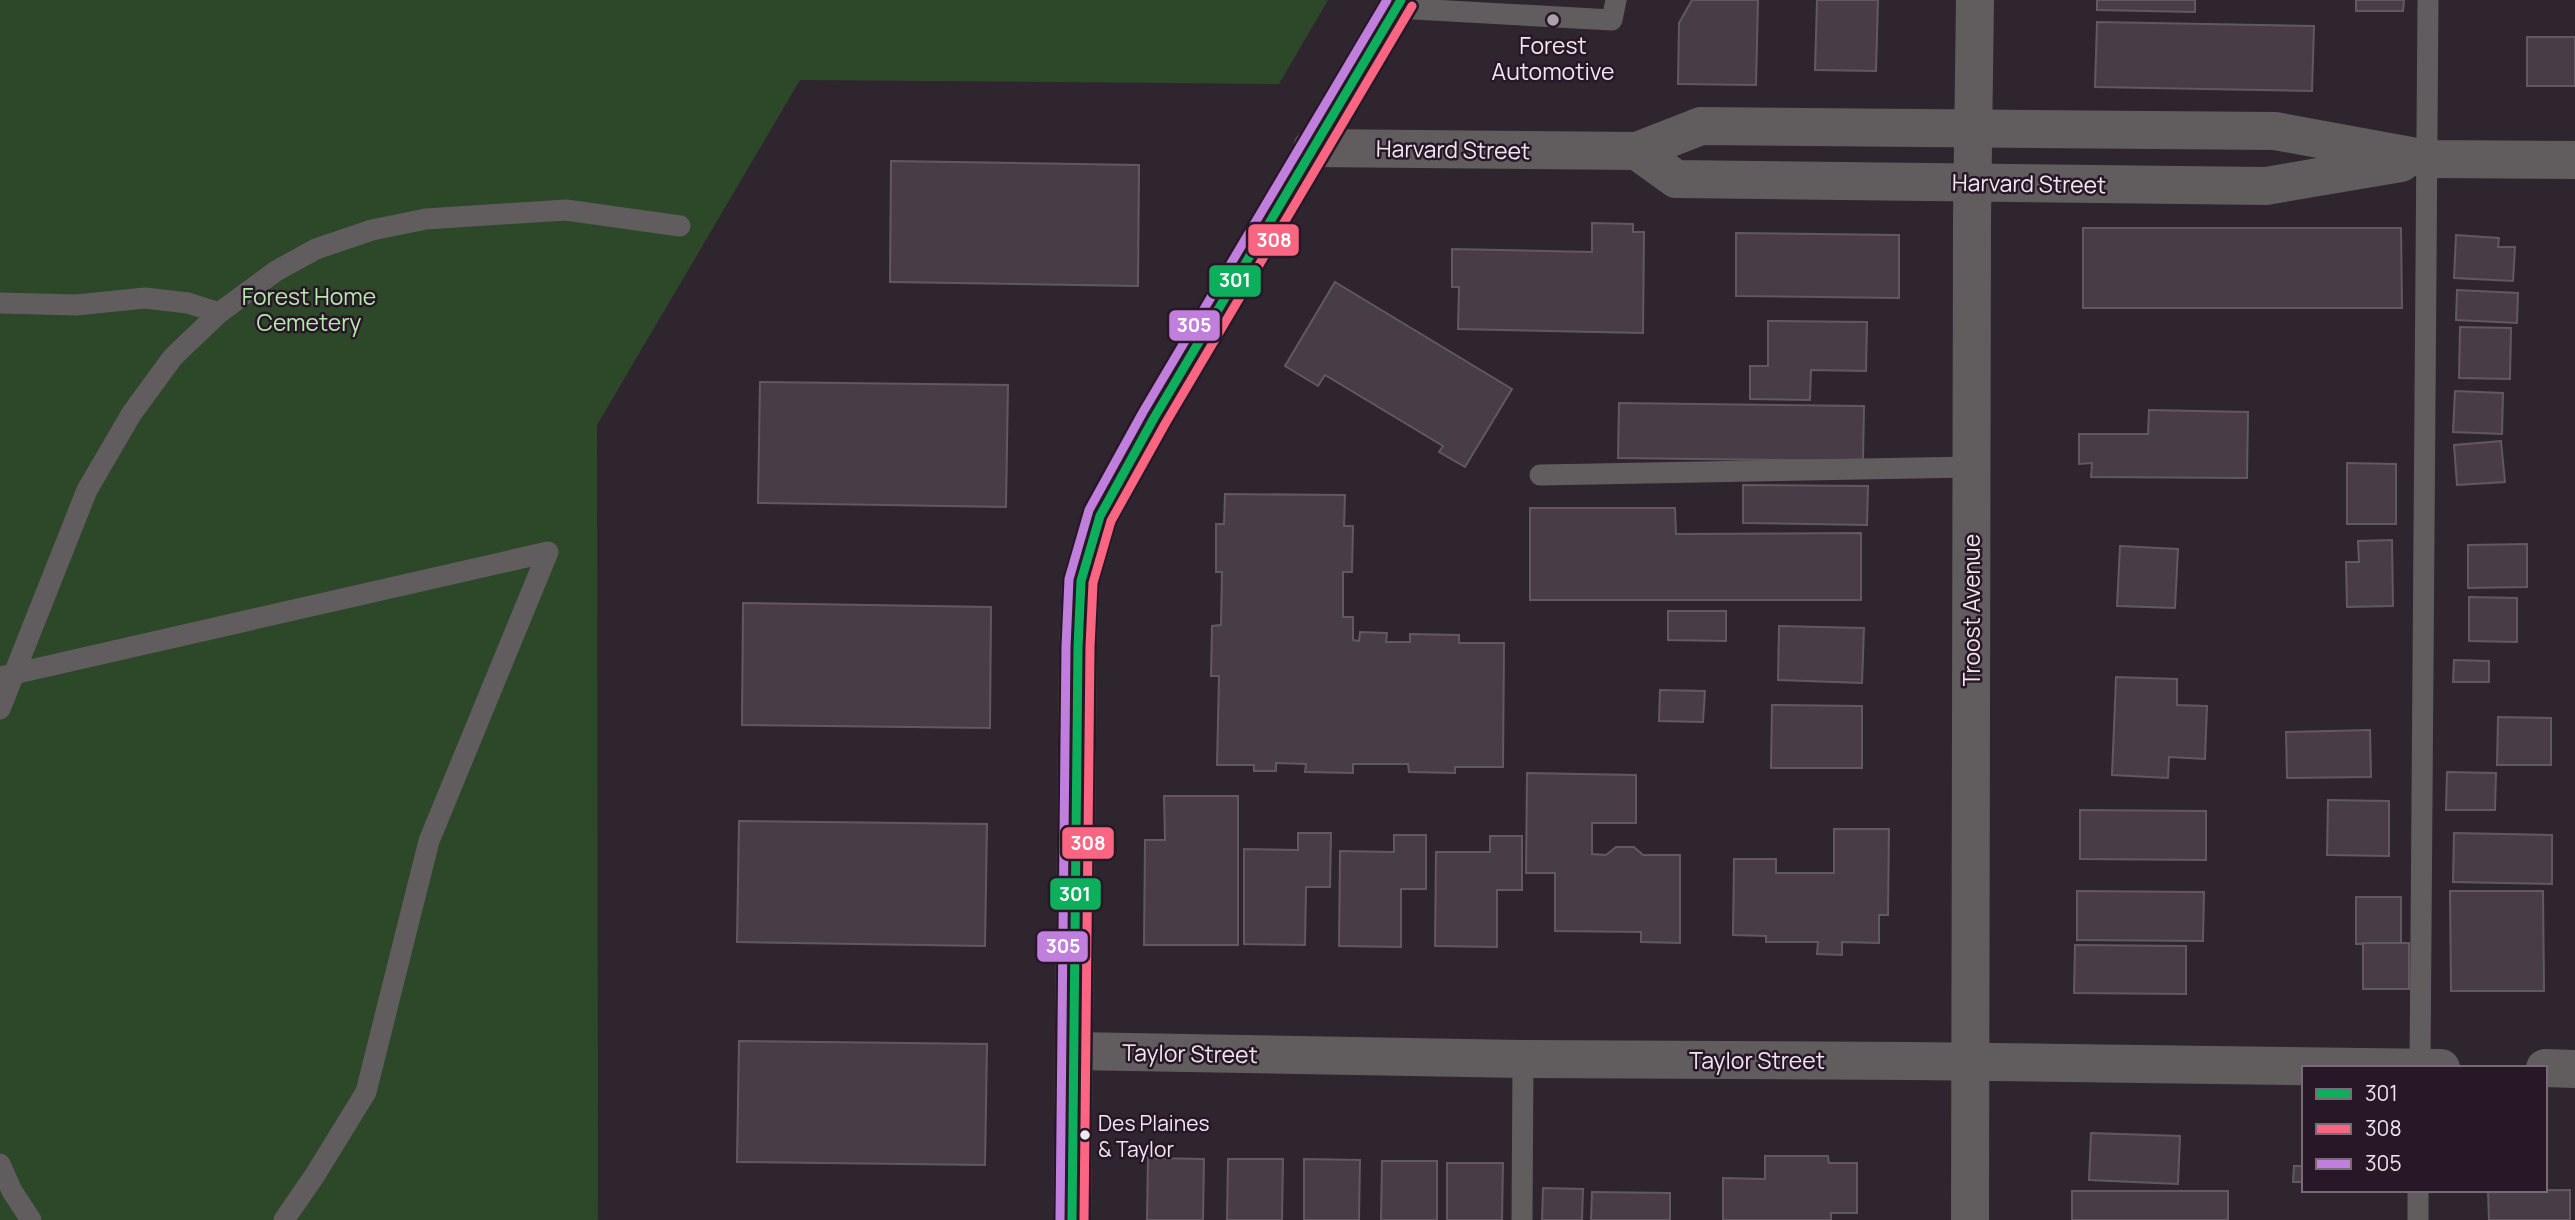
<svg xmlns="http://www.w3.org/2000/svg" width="2575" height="1220" viewBox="0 0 2575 1220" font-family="Manrope,sans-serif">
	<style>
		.green { fill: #2d4729 }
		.building { fill: #483d47; stroke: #615961; stroke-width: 2 }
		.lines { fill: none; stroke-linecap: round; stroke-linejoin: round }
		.lane { stroke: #615d5e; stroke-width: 21 }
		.street { stroke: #615d5e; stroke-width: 38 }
		.secondary { stroke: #656061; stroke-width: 38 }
		.bus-1-casing { stroke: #281827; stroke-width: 14 }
		.bus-2-casing { stroke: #281827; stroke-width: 14 }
		.bus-3-casing { stroke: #281827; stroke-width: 14 }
		.bus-1 { stroke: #0daf5c; stroke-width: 9 }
		.bus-2 { stroke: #fa6682; stroke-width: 9 }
		.bus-3 { stroke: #c07fdc; stroke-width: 9 }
		.poi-dot { fill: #ada2ab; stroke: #281827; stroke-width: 2.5 }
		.bus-dot { fill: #f1e5ef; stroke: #281827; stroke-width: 2.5 }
		.labels { text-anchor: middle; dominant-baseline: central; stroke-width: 5; stroke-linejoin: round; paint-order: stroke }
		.bus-label { font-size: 21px; fill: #f1e5ef; stroke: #281827; text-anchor: start }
		.poi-label { font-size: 23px; fill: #f1e5ef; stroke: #281827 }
		.street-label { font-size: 23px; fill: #f1e5ef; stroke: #281827 }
		.park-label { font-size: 23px; fill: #b2eaaa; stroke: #281827 }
		.line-badge { stroke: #281827; stroke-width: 2.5 }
		.badge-label { font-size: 19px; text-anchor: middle; font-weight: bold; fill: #fff }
	</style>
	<rect width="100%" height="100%" fill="#2e252e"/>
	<path class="green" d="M0,0H1328L1279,84L800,80L597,425L598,1220H0Z"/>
	<g class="building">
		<path d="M1692,0H1758L1756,85L1678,84L1679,23Z"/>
		<path d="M1817,0H1878L1876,71L1815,70Z"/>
		<path d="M2097,0H2195V12L2097,10Z"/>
		<path d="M2356,0H2404L2403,11H2356Z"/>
		<path d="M2097,22L2314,26L2312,91L2095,87Z"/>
		<rect x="2527" y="37" width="48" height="49"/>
		<path d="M891,161L1139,165L1138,286L890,282Z"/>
		<path d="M1592,223L1633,224V232H1644L1643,333L1458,329L1459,287H1452V249L1592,252Z"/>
		<path d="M2083,228H2401L2402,308H2083Z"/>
		<path d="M1736,233L1899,235V298L1736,296Z"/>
		<path d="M2456,235L2499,238L2498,247H2515L2513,281L2454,278Z"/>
		<path d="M1335,282L1512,389L1465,467L1439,452L1443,446L1325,375L1318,386L1285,366Z"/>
		<path d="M2457,290L2518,293L2517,323L2456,320Z"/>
		<path d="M1768,321L1867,322L1866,371L1811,370L1810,400L1750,399V366H1768Z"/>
		<path d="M2460,327L2511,328L2510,379L2459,378Z"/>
		<path d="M760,382L1008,385L1006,507L758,503Z"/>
		<path d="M2455,391L2503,393L2502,434L2453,432Z"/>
		<path d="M1619,403L1864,406L1863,461L1618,458Z"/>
		<path d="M2149,410L2248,412L2247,478L2091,477L2092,463L2079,464V434H2148Z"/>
		<path d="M2501,441L2505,482L2457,485L2454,445Z"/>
		<path d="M2347,463L2396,464V524H2347Z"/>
		<path d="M1743,485L1868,486L1867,525L1743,523Z"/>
		<path d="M1225,494L1345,495L1344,526H1353L1352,572H1343V617H1353V640L1359,641L1360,632L1387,633L1386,642H1410V634L1459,635V643H1504L1503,767H1455V773L1409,772L1408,764H1353V773L1305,772L1306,764L1276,763V771H1254V765H1217L1219,676H1211L1212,626L1221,625L1222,572H1216V524H1224Z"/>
		<path d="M1530,508H1675L1676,534L1861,533V600H1530Z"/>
		<path d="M2392,540L2393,606L2347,607L2346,562H2359L2358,541Z"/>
		<path d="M2527,544V587L2468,588V545Z"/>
		<path d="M2120,546L2178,549L2175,608L2117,606Z"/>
		<path d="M2469,597L2517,598V642L2469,641Z"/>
		<path d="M743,603L991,607L990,728L742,725Z"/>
		<path d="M1668,611H1726V641L1668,640Z"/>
		<path d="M1779,626L1864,628L1862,683L1778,680Z"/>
		<path d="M2454,660L2489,661V682H2453Z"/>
		<path d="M2116,677L2177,679V705L2207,706L2205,759L2169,757L2168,778L2112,775Z"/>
		<path d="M1660,690L1705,691L1703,722L1659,721Z"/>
		<path d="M1772,705L1862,706V768H1771Z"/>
		<path d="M2498,717L2551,718V765H2497Z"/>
		<path d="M2370,730L2371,777L2287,778L2286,732Z"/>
		<path d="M2447,772L2496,773L2495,810H2446Z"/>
		<path d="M1527,773L1636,775V823H1592V854L1606,855L1616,847H1634L1643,855H1680V943L1641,942V932L1555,931V873H1526Z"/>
		<path d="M1164,796H1238V945H1144L1145,840H1165Z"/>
		<path d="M2328,800L2389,801V856L2327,855Z"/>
		<path d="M2080,810L2206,811V860L2080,859Z"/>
		<path d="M739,821L987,824L985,946L737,942Z"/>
		<path d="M1834,829H1889L1888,915H1879V943L1842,942V955L1817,954L1818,942H1766V936L1733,935L1734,859H1776V873H1834Z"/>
		<path d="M1298,833H1331L1330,887H1306L1305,945L1244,944V849L1298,850Z"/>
		<path d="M2454,833L2552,835V884L2453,882Z"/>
		<path d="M1394,835H1426V889H1401V947L1339,946L1340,851L1394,852Z"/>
		<path d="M1490,836H1522V890H1497V947L1435,946L1436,852H1490Z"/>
		<path d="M2077,891L2204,892L2203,941L2077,940Z"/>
		<path d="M2450,891H2543L2544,991H2451Z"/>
		<path d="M2356,897H2401V943L2356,944Z"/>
		<rect x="2363" y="943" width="46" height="46"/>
		<path d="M2075,945L2186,946V994L2074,993Z"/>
		<path d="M739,1041L987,1044L985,1165L737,1162Z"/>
		<path d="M2091,1133L2180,1136L2178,1184L2089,1180Z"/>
		<path d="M1765,1156H1828L1829,1163H1857V1213H1831V1220H1723V1178L1765,1179Z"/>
		<path d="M1148,1158L1204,1159L1203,1220H1147Z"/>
		<path d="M1228,1159H1283L1282,1220H1227Z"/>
		<path d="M1304,1159L1360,1160L1359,1220H1304Z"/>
		<path d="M1382,1161H1437V1220H1381Z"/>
		<path d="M1447,1163H1503L1502,1220H1447Z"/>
		<path d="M2294,1166H2304V1182H2293Z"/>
		<path d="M1543,1188L1583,1189L1582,1220H1542Z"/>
		<path d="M2570,1190V1220H2489L2488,1191Z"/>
		<rect x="2072" y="1191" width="156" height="29"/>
		<path d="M1592,1192L1670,1193V1220H1591Z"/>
	</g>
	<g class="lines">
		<g class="lane">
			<path d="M1396,8L1612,20L1616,0"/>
			<path d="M0,303L76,305L145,298L188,303L219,313"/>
			<path d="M1540,475L1972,467"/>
			<path d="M0,677L548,552L429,841L366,1092L315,1175L284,1220"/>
			<path d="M0,709L87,490L132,413L173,357L219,313L276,271L316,249L372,230L426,219L566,210L680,226"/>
			<path d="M2420,1068L2428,0"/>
			<path d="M0,1164L12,1191L31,1220"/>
			<path d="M1522,1220L1523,1059"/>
			<path d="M2418,1220V1190"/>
		</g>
		<g class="street">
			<path d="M1312,148L1637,151L1701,126L2275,131L2427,159L2575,160"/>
			<path d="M1637,151L1676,179L2266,186L2401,163"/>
			<path d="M1074,1051L1523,1059L1912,1061L2441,1068"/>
			<path d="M2545,1068L2575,1069"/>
			<path d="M1970,1220L1972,219L1975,0"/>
		</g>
		<path class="secondary" d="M1072,1220L1078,647L1081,581L1100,516L1154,418L1401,0"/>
		<g class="bus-1-casing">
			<path id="bus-1" d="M1072,1220L1078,647L1081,581L1100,516L1154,418L1401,0"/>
		</g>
		<g class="bus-2-casing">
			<path id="bus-2" d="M1084,1220L1090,647L1093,583L1111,521L1165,424L1412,6"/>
		</g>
		<g class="bus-3-casing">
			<path id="bus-3" d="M1060,1220L1066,647L1069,579L1089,510L1143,412L1387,0"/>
		</g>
		<use href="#bus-1" class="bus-1"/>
		<use href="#bus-2" class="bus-2"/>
		<use href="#bus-3" class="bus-3"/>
	</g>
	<circle class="poi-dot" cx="1553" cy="20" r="7"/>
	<circle class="bus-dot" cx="1085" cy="1135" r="6"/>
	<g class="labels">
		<g class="bus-label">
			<text x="1098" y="1123">Des Plaines<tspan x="1098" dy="26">&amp; Taylor</tspan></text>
		</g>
		<g class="poi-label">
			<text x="1553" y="45">Forest<tspan x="1553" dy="26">Automotive</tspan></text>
		</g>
		<g class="street-label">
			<text transform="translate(1453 149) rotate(1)">Harvard Street</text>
			<text transform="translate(2029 183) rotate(1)">Harvard Street</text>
			<text transform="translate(1971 610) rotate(-90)">Troost Avenue</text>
			<text transform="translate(1190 1053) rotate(1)">Taylor Street</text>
			<text x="1757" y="1060">Taylor Street</text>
		</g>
		<g class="park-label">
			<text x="309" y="296">Forest Home<tspan x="309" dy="26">Cemetery</tspan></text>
		</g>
	</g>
	<g class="line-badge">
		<rect x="1247" y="223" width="53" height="34" rx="7" fill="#fa6682"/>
		<rect x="1208" y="264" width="54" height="34" rx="7" fill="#0daf5c"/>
		<rect x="1168" y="309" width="53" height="33" rx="7" fill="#c07fdc"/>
		<rect x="1061" y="826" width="54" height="34" rx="7" fill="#fa6682"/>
		<rect x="1049" y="877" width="53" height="34" rx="7" fill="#0daf5c"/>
		<rect x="1036" y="930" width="53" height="33" rx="7" fill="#c07fdc"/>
	</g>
	<g class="badge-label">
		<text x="1274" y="247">308</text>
		<text x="1235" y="287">301</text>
		<text x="1194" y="332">305</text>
		<text x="1088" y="850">308</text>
		<text x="1075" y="901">301</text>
		<text x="1063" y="953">305</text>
	</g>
	<rect x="2302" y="1066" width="245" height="126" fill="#281827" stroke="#786a77" stroke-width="2"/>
	<rect x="2316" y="1089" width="35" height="10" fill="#0daf5c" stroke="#786a77" stroke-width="2"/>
	<text x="2365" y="1101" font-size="21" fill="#f1e5ef">301</text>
	<rect x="2316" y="1124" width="35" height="10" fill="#fa6682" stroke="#786a77" stroke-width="2"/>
	<text x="2365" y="1136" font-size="21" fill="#f1e5ef">308</text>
	<rect x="2316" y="1159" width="35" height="10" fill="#c07fdc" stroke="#786a77" stroke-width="2"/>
	<text x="2365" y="1171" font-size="21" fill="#f1e5ef">305</text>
</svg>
